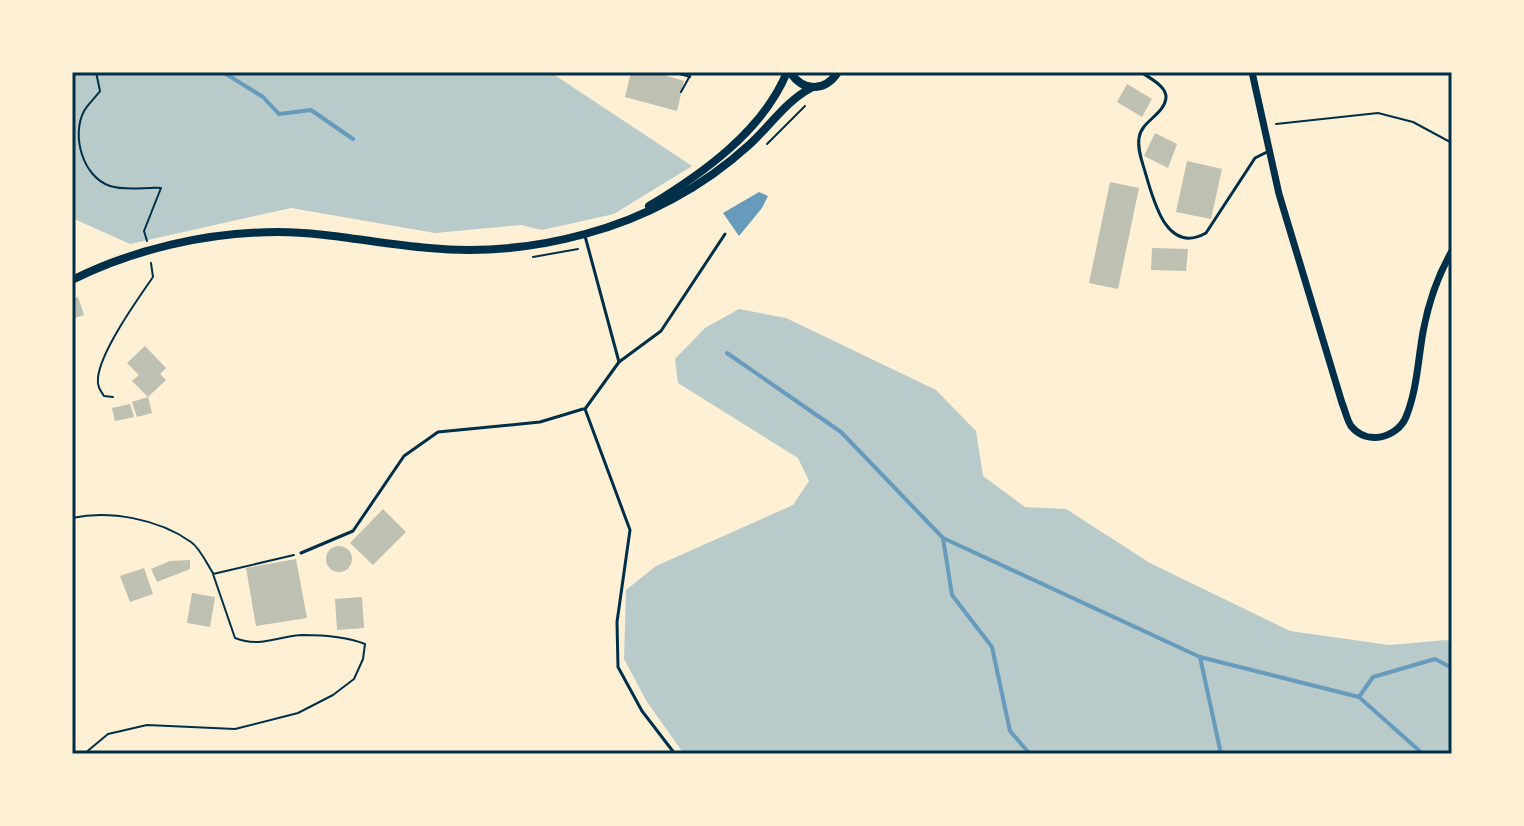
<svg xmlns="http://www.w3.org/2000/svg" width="1524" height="826" viewBox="0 0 1524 826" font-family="Montserrat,sans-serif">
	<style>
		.green { fill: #b9caca }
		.water { fill: #669bbc }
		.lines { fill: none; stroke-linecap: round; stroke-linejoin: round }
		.stream { stroke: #669bbc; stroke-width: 4 }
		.building { fill: #bec0b2 }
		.path { stroke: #003049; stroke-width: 2 }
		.service { stroke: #003049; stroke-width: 3 }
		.tertiary { stroke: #003049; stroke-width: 7 }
		.secondary { stroke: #003049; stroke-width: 8 }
		.neatline { fill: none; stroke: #003049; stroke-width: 3 }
	</style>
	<rect width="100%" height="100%" fill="#fdf0d5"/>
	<g class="green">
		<path d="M72,72H550L692,166L614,214L542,230L521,225L435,233L291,208L130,244L72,218Z"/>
		<path d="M739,309L786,318L936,390L976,431L983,476L1025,507L1066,509L1150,563L1290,631L1389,645L1447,640L1452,644V754H684L647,702L624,659L626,590L656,566L793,505L809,481L798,458L678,383L675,359L705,328Z"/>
	</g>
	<path class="water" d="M759,192L768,196L762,208L739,236L723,213Z"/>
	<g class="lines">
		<g class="stream">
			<path d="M223,72L263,97L279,114L311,110L353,139"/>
			<path d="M727,353L841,432L943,538L1200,657L1221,754"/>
			<path d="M943,538L952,595L992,647L1010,731L1030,754"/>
			<path d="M1200,657L1359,697L1423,754"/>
			<path d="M1359,697L1373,677L1435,659L1452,668"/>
		</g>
	</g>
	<g class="building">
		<path d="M631,72H654L684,81L677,111L625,97Z"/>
		<path d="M1127,84L1152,99L1142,117L1117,102Z"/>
		<path d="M1155,133L1177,144L1168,168L1144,156Z"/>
		<path d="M1187,161L1222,169L1211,219L1176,212Z"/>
		<path d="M1110,182L1139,188L1118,289L1089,283Z"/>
		<path d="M1152,248L1188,249L1186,271L1151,270Z"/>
		<path d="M78,297L84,315L72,319V299Z"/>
		<path d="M145,346L166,368L160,374L166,380L148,397L132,381L139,375L127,363Z"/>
		<path d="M148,397L152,413L137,417L132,402Z"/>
		<path d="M130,404L134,417L115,421L112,408Z"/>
		<path d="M383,509L406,532L373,565L350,543Z"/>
		<circle cx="339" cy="559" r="13"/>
		<path d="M296,559L307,618L256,626L246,568Z"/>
		<path d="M190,560V569L157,582L151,569L170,561Z"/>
		<path d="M144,568L153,594L130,602L120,576Z"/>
		<path d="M192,593L215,597L210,627L187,623Z"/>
		<path d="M362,597L364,628L337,630L335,599Z"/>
	</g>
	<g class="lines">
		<g class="path">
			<path d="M96,72L100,91C95,98 88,104 84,111C71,136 83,177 110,186C125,191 146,187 161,188L144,231L147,241"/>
			<path d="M673,72L690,77"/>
			<path d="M681,92L692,72"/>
			<path d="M1276,124L1378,113L1413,122L1452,143"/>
			<path d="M767,144L805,106"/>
			<path d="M533,257L578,249"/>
			<path d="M113,397L104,396C100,390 97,386 98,378C100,352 137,300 153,277L151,263"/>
			<path d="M72,518C110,510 159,519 191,542C200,548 207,564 213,573"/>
			<path d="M84,754L108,734L147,725L235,729L298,713L333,695L354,679L363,659L365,644C347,637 323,635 303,635C277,636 261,648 235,638L213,574L294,555"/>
		</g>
		<g class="service">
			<path d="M1141,72C1149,78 1167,86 1166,98C1164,115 1141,121 1139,138C1137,150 1143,164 1146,175C1154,202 1167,255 1206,233L1255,158L1267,152"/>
			<path d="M585,236L619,362L585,409L630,530L617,622L618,667L642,711L675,754"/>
			<path d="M619,362L661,331L725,234"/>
			<path d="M301,553L353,531L404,456L438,432L540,422L583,409"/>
		</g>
		<path class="tertiary" d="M1252,72L1279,194L1342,403C1345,410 1347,420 1351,426C1367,446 1397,438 1406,417C1417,390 1418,360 1423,332C1428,305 1438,275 1452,251"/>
		<g class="secondary">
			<path d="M790,72C803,92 825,92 838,72"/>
			<path d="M649,206C702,174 763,131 787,72"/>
			<path d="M72,280C134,249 208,232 278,232C328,232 378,244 429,248C481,253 534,248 585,234C645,218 703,187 749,145C770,126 786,101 811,88"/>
		</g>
	</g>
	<rect width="1524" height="826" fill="none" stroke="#fdf0d5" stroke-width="148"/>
	<rect x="74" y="74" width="1376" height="678" class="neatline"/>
</svg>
